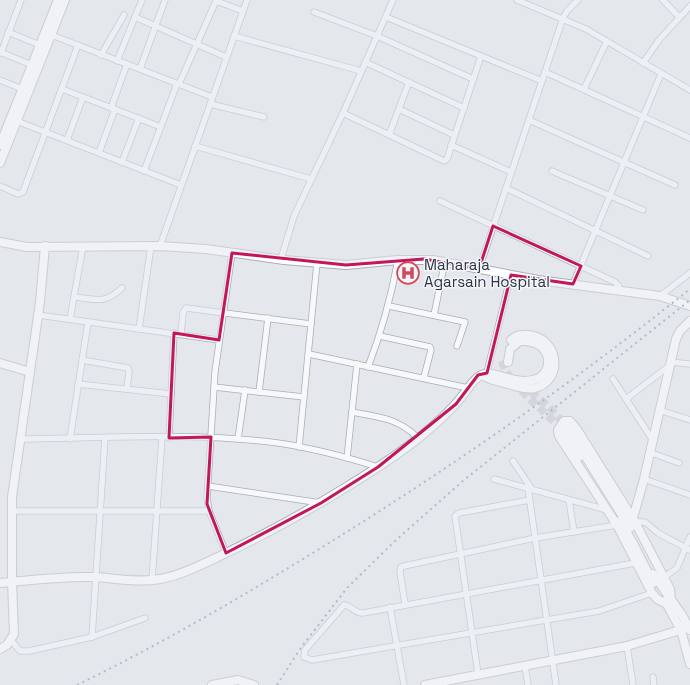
<svg xmlns="http://www.w3.org/2000/svg" width="690" height="685" viewBox="0 0 690 685" font-family="'Space Grotesk',sans-serif">
	<style>
		.lines { fill: none; stroke-linecap: round; stroke-linejoin: round }
		.secondary-tunnel { stroke: #bfc3cb; stroke-width: 8; stroke-dasharray: 8 4; stroke-linecap: butt }
		.street-casing { stroke: #a9aeb7; stroke-width: 7 }
		.secondary-casing { stroke: #a9aeb7; stroke-width: 10 }
		.street { stroke: #f7f8fa; stroke-width: 5.5 }
		.secondary { stroke: #fff; stroke-width: 8 }
		.rail { stroke: #7d8696; stroke-width: 2; stroke-dasharray: 2 4; stroke-linecap: butt }
		.marked { fill: none; stroke: #c2185b; stroke-width: 3; stroke-linejoin: round }
		.labels { text-anchor: middle; dominant-baseline: central; stroke-width: 3; stroke-linejoin: round; paint-order: stroke }
		.poi-label { font-size: 15px; fill: #2b3445; stroke: #f4f6f9; text-anchor: start }
	</style>
	<rect width="100%" height="100%" fill="#e4e7ec"/>
	<g class="lines">
		<g class="secondary-tunnel">
			<path d="M502,361C508,385 546,411 563,431"/>
			<path d="M531,392L548,406L567,427"/>
		</g>
		<g class="street-casing">
			<g id="street">
				<path d="M517,0L586,29L690,90"/>
				<path d="M663,0L679,17"/>
				<path d="M314,12L377,36L473,79"/>
				<path d="M135,17L226,57"/>
				<path d="M386,17L542,81"/>
				<path d="M8,32L40,45"/>
				<path d="M49,34L212,97"/>
				<path d="M234,36L361,71"/>
				<path d="M0,52L32,65"/>
				<path d="M1,53L21,0"/>
				<path d="M101,55L124,15"/>
				<path d="M117,61L142,0"/>
				<path d="M365,62L464,108"/>
				<path d="M643,63L659,40L690,6"/>
				<path d="M140,69L165,0"/>
				<path d="M545,72L690,138"/>
				<path d="M0,80L22,89"/>
				<path d="M179,84L216,1L243,11"/>
				<path d="M62,89L161,127"/>
				<path d="M584,89L607,41"/>
				<path d="M210,104L264,117"/>
				<path d="M111,108L127,64"/>
				<path d="M399,109L454,135"/>
				<path d="M343,113L444,161L447,159L481,56"/>
				<path d="M14,120L181,185"/>
				<path d="M529,120L675,185"/>
				<path d="M389,135L409,82"/>
				<path d="M67,140L83,97"/>
				<path d="M451,145L511,172"/>
				<path d="M195,146L311,179"/>
				<path d="M99,153L115,109"/>
				<path d="M122,162L139,118"/>
				<path d="M144,171L177,84"/>
				<path d="M552,171L643,210"/>
				<path d="M0,186L18,194L23,192L78,45"/>
				<path d="M506,188L648,256"/>
				<path d="M440,201L615,282L619,286V289"/>
				<path d="M160,246L247,0"/>
				<path d="M281,259L294,216L343,113L393,0"/>
				<path d="M479,269L563,18L567,11L578,0"/>
				<path d="M573,284L661,74"/>
				<path d="M660,296L690,273"/>
				<path d="M74,297C96,299 104,305 122,288"/>
				<path d="M389,306L465,322L457,346"/>
				<path d="M38,315L219,340"/>
				<path d="M434,315L445,261"/>
				<path d="M70,319L83,246"/>
				<path d="M139,329L151,246"/>
				<path d="M181,334L183,313L186,308L311,324"/>
				<path d="M380,336L430,347L431,350L424,377"/>
				<path d="M309,354L468,388"/>
				<path d="M82,360L128,368L129,371L127,389"/>
				<path d="M670,362L690,364"/>
				<path d="M368,367C382,331 391,297 398,260"/>
				<path d="M486,376L511,275"/>
				<path d="M613,379L652,439"/>
				<path d="M78,384L171,394"/>
				<path d="M214,387L304,397"/>
				<path d="M259,392L268,318"/>
				<path d="M626,399L669,366"/>
				<path d="M659,410L690,420"/>
				<path d="M352,412C379,417 397,418 417,437"/>
				<path d="M169,438L174,333"/>
				<path d="M21,439C107,438 193,432 278,443C312,448 346,457 378,467"/>
				<path d="M70,439L88,322"/>
				<path d="M238,439L245,390"/>
				<path d="M299,447L317,263"/>
				<path d="M649,452L679,463"/>
				<path d="M347,458L357,364"/>
				<path d="M513,461L531,488"/>
				<path d="M494,479L607,510"/>
				<path d="M644,479L690,495"/>
				<path d="M208,486L321,503"/>
				<path d="M528,488L556,685"/>
				<path d="M569,500L574,532"/>
				<path d="M12,511H209"/>
				<path d="M635,522H645L658,533L690,550"/>
				<path d="M226,553L209,511L207,498L215,372L232,253"/>
				<path d="M635,563L363,613C354,614 352,605 344,605L305,650L304,657L312,660L599,611L652,593"/>
				<path d="M663,578L677,568L690,537"/>
				<path d="M152,580L162,438"/>
				<path d="M405,604L400,572L401,567L404,566L535,538L617,525"/>
				<path d="M390,607L404,685"/>
				<path d="M92,637L105,438"/>
				<path d="M11,640L20,651H29L92,637L145,618"/>
				<path d="M627,646L633,685"/>
				<path d="M525,666L528,685"/>
				<path d="M478,674L455,516L459,513L530,500"/>
				<path d="M653,677L654,685"/>
			</g>
		</g>
		<g class="secondary-casing">
			<g id="secondary">
				<path d="M0,145L58,0"/>
				<path d="M0,163L65,0"/>
				<path d="M0,242L27,247L160,246L206,249L284,260L346,265L398,260H433L538,280L660,296L690,306"/>
				<path d="M0,363L30,372"/>
				<path d="M482,375C490,380 498,381 508,384C516,386 526,390 535,388C562,381 560,343 534,336C526,334 517,334 511,340"/>
				<path d="M564,421H570L576,428L635,522L670,589L671,600L667,604L657,599L652,593L617,525L559,436L558,430Z"/>
				<path d="M567,427L630,528"/>
				<path d="M563,431L579,457"/>
				<path d="M633,518L644,479L676,339L680,331L690,321"/>
				<path d="M620,521L634,545L653,583"/>
				<path d="M653,574L682,615L690,630"/>
				<path d="M0,583C31,580 62,576 93,577C115,578 138,583 160,579C182,575 203,564 222,555C266,534 308,511 348,486C389,461 442,426 469,387C477,376 483,371 497,375C508,378 521,383 533,380C555,376 555,339 520,341L510,349L508,362"/>
				<path d="M665,601L681,630L690,664"/>
				<path d="M0,649L7,645L14,634L12,582V497L40,302L45,246"/>
				<path d="M212,685L238,680L254,685"/>
				<path d="M425,685L627,646L690,627"/>
			</g>
		</g>
		<use href="#street" class="street"/>
		<use href="#secondary" class="secondary"/>
		<g class="rail">
			<path d="M77,685C153,648 226,606 298,562C436,478 564,390 690,289"/>
			<path d="M277,685L300,649L347,588L396,540L464,480L690,300"/>
		</g>
	</g>
	<path d="M0 0H690V685H0ZM493,226L581,266L573,284L511,275L487,373L478,375L456,404L378,467L321,503L226,553L207,504L211,437L169,438L174,333L219,340L232,253L346,265L424,259L479,269Z" fill="#e4e7ec" fill-opacity=".55" fill-rule="evenodd"/>
	<path class="marked" d="M493,226L581,266L573,284L511,275L487,373L478,375L456,404L378,467L321,503L226,553L207,504L211,437L169,438L174,333L219,340L232,253L346,265L424,259L479,269Z"/>
	<defs>
		<g id="hospital-ring" transform="scale(1.15)"><circle r="9.5" fill="#f4f6f9" stroke="#d1495b" stroke-width="1.5"/><path d="M-5-5h3v3.5h4V-5h3V5h-3V1.5h-4V5h-3Z" fill="#d1495b"/></g>
	</defs>
	<g fill-rule="evenodd">
		<use href="#hospital-ring" x="408" y="273"/>
	</g>
	<g class="labels">
		<g class="poi-label">
			<text x="424" y="264">Maharaja<tspan x="424" dy="17">Agarsain Hospital</tspan></text>
		</g>
	</g>
</svg>
